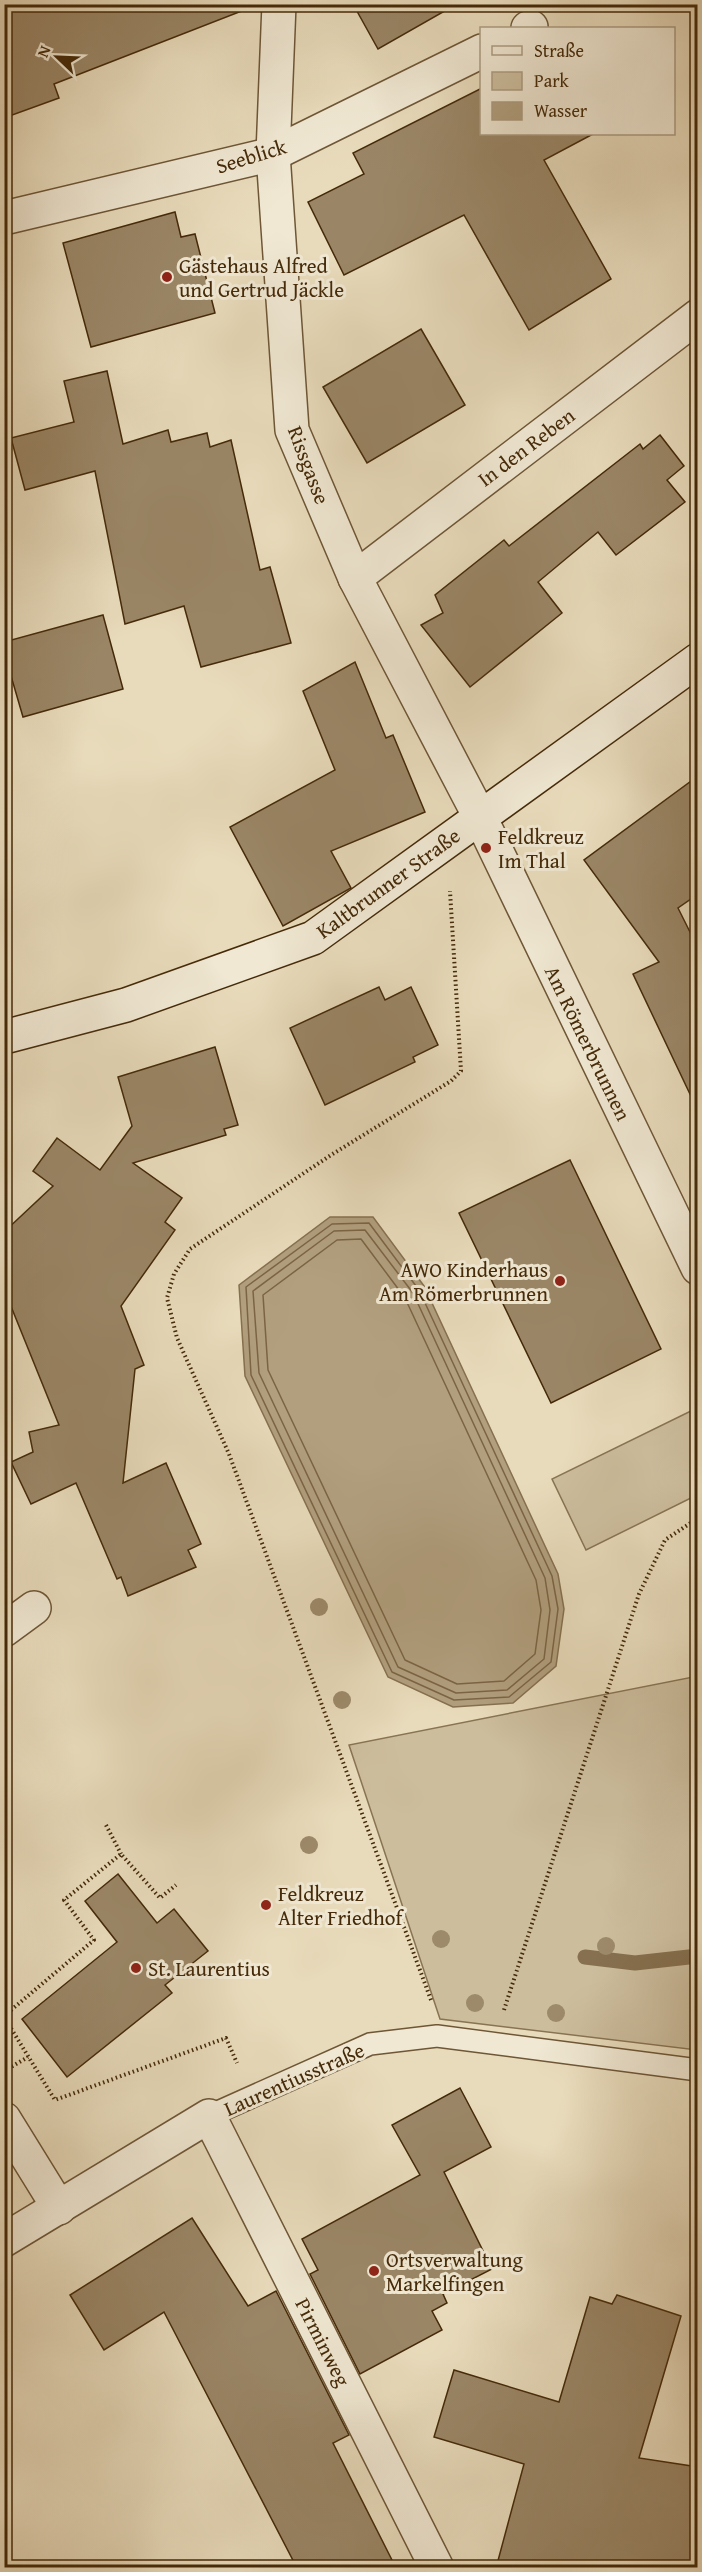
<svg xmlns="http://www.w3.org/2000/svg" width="702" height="2572" viewBox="0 0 702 2572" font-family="'Gentium Book Plus',serif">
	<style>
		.green { fill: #ccbd9d; stroke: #887453; stroke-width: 1.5 }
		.water { fill: #b19f7e; stroke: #86704f; stroke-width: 1.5 }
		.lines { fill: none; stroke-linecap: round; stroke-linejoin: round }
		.shore { stroke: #7b6444; stroke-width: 1.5 }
		.stream { stroke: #86704f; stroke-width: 15 }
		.building { fill: #9a8666; stroke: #452a09; stroke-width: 1.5 }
		.lane-casing { stroke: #6e5636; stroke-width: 24 }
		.street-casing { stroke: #6e5636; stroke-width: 36 }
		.secondary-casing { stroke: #452a09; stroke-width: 36 }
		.path { stroke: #452a09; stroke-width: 4; stroke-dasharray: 1.5 3; stroke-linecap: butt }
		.lane { stroke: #f0e8d3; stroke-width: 21 }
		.street { stroke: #f0e8d3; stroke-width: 33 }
		.secondary { stroke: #f0e8d3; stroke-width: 33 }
		.tree { fill: #9d8a6a }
		.poi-dot { fill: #8f2418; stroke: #f0e8d3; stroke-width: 2 }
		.labels { text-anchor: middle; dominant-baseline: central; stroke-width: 6; stroke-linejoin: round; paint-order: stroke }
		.street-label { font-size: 21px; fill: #452a09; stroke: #f0e8d3 }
		.poi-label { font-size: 21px; fill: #452a09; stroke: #f0e8d3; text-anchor: start }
	</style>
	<rect width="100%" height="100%" fill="#e8dbbb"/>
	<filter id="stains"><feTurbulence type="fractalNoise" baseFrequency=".00333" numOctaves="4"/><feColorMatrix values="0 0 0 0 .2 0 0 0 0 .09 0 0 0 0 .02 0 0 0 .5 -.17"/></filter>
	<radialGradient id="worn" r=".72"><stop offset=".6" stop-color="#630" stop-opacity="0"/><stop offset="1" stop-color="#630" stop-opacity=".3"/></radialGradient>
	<g class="green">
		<path d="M697,1408V1495L586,1550L552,1479Z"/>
		<path d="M693,1677L698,1686L697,2050L440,2019L349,1745Z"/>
	</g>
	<path class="water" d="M330,1217H373L424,1286L558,1574L564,1609L556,1666L513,1703L453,1707L388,1677L245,1376L239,1285Z"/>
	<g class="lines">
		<g class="shore">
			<path d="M369,1223L419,1290L552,1576L558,1609L551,1662L509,1697L454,1700L392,1672L251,1375L246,1287L332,1224Z"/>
			<path d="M365,1230L413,1293L545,1578L550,1610L544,1659L507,1690L456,1693L398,1667L259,1373L253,1291L334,1231Z"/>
			<path d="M361,1239L405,1298L536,1580L541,1610L535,1654L504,1681L457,1684L405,1660L268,1370L263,1295L337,1240Z"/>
		</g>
		<path class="stream" d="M585,1957L635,1963L698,1956"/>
	</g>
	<g class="building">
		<path d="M4,4H252V7L54,84L59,98L4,118Z"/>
		<path d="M353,4H457L378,49Z"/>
		<path d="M482,88V134H593L544,160L611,279L529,330L464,215L344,275L308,202L364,174L353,153Z"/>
		<path d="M175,212L181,237L195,234L215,313L91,347L63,243Z"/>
		<path d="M421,329L465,405L367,463L323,387Z"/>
		<path d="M107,371L123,444L168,430L171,442L207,433L210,447L231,440L260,570L270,567L291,643L201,667L184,606L125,624L95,471L25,490L11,438L74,422L64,381Z"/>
		<path d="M660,435L684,466L667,480L685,502L616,555L598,532L538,582L562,613L470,687L421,625L443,613L435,595L504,540L509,546L640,444L643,449Z"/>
		<path d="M103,615L123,689L23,717L4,652V642Z"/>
		<path d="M355,662L386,738L393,735L425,812L331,851L351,888L283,926L230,827L335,770L303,691Z"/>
		<path d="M698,776V894L678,908L696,944L698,943V1111L633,974L659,962L584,860Z"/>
		<path d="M379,987L385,1000L411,987L438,1045L413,1057L415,1062L325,1105L290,1028Z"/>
		<path d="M215,1047L238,1125L224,1129L226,1135L133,1163L182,1198L165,1222L175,1230L121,1306L144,1365L135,1369L123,1483L166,1463L201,1544L188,1550L196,1567L128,1596L121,1577L117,1579L76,1483L31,1504L11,1462L33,1452L29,1432L59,1425L4,1289V1232L53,1186L33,1171L57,1138L100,1170L132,1126L118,1077Z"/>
		<path d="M570,1160L661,1349L551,1403L459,1213Z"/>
		<path d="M118,1874L157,1923L174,1909L208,1951L165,1985L172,1993L67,2077L22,2019L117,1942L85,1901Z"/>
		<path d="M460,2088L491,2147L444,2172L492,2269L443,2294L447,2303L432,2311L442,2330L360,2374L310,2274L318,2270L302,2239L420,2175L392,2125Z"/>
		<path d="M192,2218L248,2306L276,2291L349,2435L333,2443L396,2568H297L164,2312L104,2350L70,2295Z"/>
		<path d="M617,2295L681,2316L639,2458L698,2467V2568H496L524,2464L434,2437L454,2370L559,2402L590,2297L612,2304Z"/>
	</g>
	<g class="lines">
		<g class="lane-casing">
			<path id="lane" d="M209,2116L370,2044L437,2036L698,2070"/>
		</g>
		<g class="street-casing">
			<g id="street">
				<path d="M279,4L273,154L292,430L355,578L480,817L698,1268"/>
				<path d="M528,28L531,27"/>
				<path d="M4,218L273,154L482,51"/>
				<path d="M355,578L698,316"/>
				<path d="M4,1630L34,1608"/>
				<path d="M4,2119L59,2208"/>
				<path d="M4,2240L209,2116L437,2568"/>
			</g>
		</g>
		<g class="secondary-casing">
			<path id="secondary" d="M4,1037L126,1005L313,938L698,660"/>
		</g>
		<g class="path">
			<path d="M106,1825L121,1854"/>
			<path d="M431,2000L229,1454L177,1338L167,1298L174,1274L190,1249L331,1155L451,1081L461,1071L450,891"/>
			<path d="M504,2010L639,1594L665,1540L698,1518"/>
			<path d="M4,2016L94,1940L64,1900L121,1854L160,1898L176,1885"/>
			<path d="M4,2017L55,2100L226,2038L237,2063"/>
			<path d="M4,2071L28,2057"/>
		</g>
		<use href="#lane" class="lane"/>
		<use href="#street" class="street"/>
		<use href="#secondary" class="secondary"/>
	</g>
	<g class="tree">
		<circle cx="319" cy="1607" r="9"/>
		<circle cx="342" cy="1700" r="9"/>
		<circle cx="309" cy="1845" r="9"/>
		<circle cx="441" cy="1939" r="9"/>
		<circle cx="606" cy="1946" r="9"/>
		<circle cx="475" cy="2003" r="9"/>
		<circle cx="556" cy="2013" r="9"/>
	</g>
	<g class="poi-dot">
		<circle cx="167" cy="277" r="6"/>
		<circle cx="486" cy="848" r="6"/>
		<circle cx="560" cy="1281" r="6"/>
		<circle cx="266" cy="1905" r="6"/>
		<circle cx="136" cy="1968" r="6"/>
		<circle cx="374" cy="2271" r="6"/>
	</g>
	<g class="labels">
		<g class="street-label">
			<text transform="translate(251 156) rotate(-17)">Seeblick</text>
			<text transform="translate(526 447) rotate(-37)">In den Reben</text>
			<text transform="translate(309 465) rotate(69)">Rissgasse</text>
			<text transform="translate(388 883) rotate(-36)">Kaltbrunner Straße</text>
			<text transform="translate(588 1043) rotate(64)">Am Römerbrunnen</text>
			<text transform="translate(294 2079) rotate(-24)">Laurentiusstraße</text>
			<text transform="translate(323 2342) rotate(63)">Pirminweg</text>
		</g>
		<g class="poi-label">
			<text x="179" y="265">Gästehaus Alfred<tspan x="179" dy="24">und Gertrud Jäckle</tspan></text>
			<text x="498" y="836">Feldkreuz<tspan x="498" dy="24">Im Thal</tspan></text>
			<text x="548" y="1269" text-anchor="end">AWO Kinderhaus<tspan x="548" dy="24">Am Römerbrunnen</tspan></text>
			<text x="278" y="1893">Feldkreuz<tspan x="278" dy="24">Alter Friedhof</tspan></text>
			<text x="148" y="1968">St. Laurentius</text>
			<text x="386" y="2259">Ortsverwaltung<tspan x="386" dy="24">Markelfingen</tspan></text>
		</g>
	</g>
	<rect width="702" height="2572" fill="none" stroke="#e8dbbb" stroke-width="24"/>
	<rect x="6" y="6" width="690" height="2560" fill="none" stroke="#452a09" stroke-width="3"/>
	<rect x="12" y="12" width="678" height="2548" fill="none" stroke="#452a09" stroke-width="1.5"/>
	<rect x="480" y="27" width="195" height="108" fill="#f0e8d3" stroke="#ac9c82" stroke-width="1.5"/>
	<rect x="492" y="46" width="30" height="9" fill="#f0e8d3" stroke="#ac9c82" stroke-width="1.5"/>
	<text x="534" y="57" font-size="18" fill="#452a09">Straße</text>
	<rect x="492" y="72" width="30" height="18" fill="#ccbd9d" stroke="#ac9c82" stroke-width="1.5"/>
	<text x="534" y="87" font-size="18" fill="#452a09">Park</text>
	<rect x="492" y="102" width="30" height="18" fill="#b19f7e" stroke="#ac9c82" stroke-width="1.5"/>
	<text x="534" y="117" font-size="18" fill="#452a09">Wasser</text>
	<g transform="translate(57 57) rotate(293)" stroke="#f0e8d3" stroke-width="4.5" paint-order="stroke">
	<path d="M0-4.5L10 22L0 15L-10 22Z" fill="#452a09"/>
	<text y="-9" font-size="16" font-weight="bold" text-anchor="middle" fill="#452a09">N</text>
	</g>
	<rect width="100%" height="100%" filter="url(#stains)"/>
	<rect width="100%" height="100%" fill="url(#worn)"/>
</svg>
